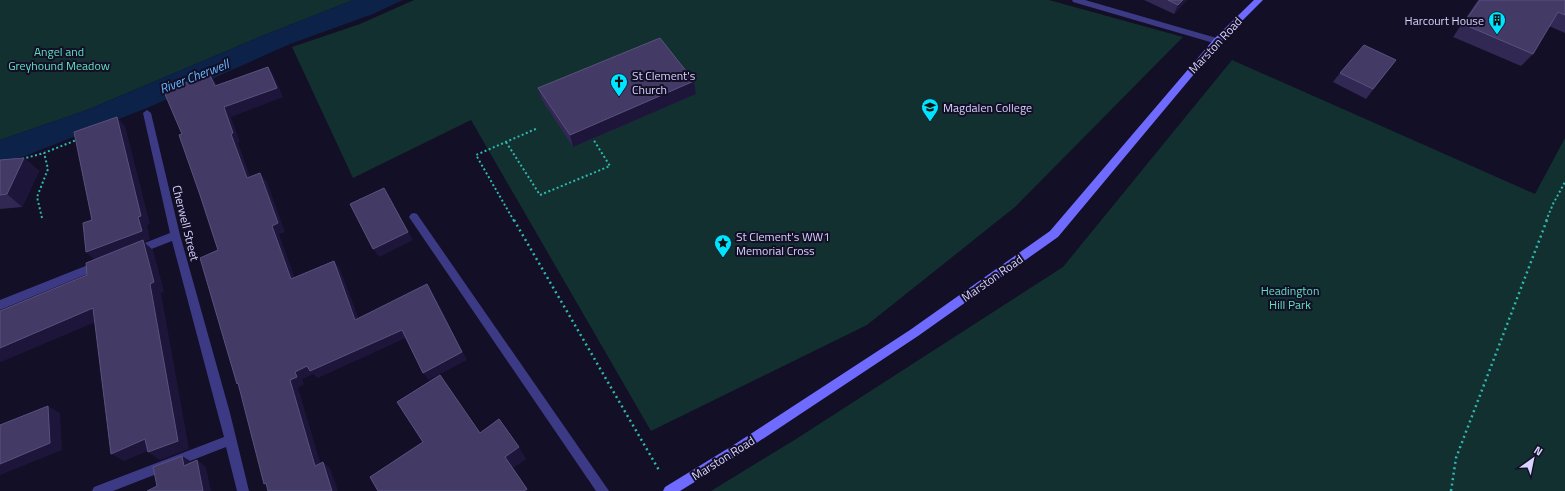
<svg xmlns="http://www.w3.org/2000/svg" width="1565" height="491" viewBox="0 0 1565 491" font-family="'Titillium Web',sans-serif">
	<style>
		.green { fill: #12302f }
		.water { fill: #0c2248 }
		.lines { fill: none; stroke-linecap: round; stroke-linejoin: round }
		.path-far1 { stroke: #2fb8b0; stroke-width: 2; stroke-dasharray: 2 2.5; stroke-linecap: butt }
		.path { stroke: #2fb8b0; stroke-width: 2.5; stroke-dasharray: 2 3.5; stroke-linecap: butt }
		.lane { fill: #3d3a85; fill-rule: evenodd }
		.street { fill: #3d3a85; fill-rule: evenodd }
		.secondary { fill: #6f6bff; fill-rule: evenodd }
		.wall { fill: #312854 }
		.shaded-wall { fill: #1d163a }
		.building { fill: #433a66; stroke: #5a527e }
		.labels { text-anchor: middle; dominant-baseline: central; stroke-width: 4; stroke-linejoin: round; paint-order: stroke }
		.poi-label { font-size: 12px; fill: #d9d4ff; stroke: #130f26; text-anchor: start }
		.street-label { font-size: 12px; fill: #d9d4ff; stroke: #130f26 }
		.park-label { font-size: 12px; fill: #5fe0c0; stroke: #130f26 }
		.water-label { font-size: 13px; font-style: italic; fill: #62b6ff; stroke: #130f26 }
	</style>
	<rect width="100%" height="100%" fill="#130f26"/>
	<g class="green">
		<path d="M0,0H353L262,36L87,110L0,140Z"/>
		<path d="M414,0H1049L1183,37L1015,207L867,325L651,431L471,120L353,178L292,47L360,24Z"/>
		<path d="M1232,60L1535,194L1565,138V491H711L796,439L1063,267Z"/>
	</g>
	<path class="water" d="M353,0H403L373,14L290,44L147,108L25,156L0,162V140L87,110L262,36Z"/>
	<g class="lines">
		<g class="path-far1">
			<path d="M506,142L540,195L610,166L593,139"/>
			<path d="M22,159L44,153L79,139"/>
			<path d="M42,218L37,197L48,169L44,153"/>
			<path d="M514,221L476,155L538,128"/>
			<path d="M1546,221L1553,204L1565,182"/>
		</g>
		<g class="path">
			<path d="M514,220L660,472"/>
			<path d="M1451,491L1456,458L1547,220"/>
		</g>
		<g class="lane">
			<path d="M1072,0H1085L1220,39L1221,41L1217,44L1073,2Z"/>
			<path d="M414,213L417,214L609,491H596L411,220L409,217L411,214Z"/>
		</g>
		<g class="street">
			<path d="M147,110L151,113L180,235L230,413L249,491H237L226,447L113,491H92L94,487L224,437L172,241L136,255L132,254L131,251L132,248L170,233L143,113Z"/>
			<path d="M98,261L102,262L103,265L102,268L0,310V300Z"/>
		</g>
		<path class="secondary" d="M1254,0H1263L1220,43L1058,237L918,336L740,454L680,491H663L665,487L732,446L910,330L1050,231L1214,39Z"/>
	</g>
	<g class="wall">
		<path d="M1144,0H1187L1174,14Z"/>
		<path d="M1478,0H1565V33L1549,26L1533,54L1521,66L1453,37Z"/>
		<path d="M1396,60L1366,99L1333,82L1340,73Z"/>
		<path d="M694,81L696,94L573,147L542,100L538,88Z"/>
		<path d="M24,158L39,171L22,207L0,209V160Z"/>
	</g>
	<g class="shaded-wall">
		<path d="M1183,0H1187L1174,14L1178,5Z"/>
		<path d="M268,67L274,76L283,97L231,117L240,142L238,143L254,187L247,178L231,134L224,107Z"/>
		<path d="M209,73L216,83L222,95L215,86Z"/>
		<path d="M694,81L696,94L573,147L570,135Z"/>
		<path d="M117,117L125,126L150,224L147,225L150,239L144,242L153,250L164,292L161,293L189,449L160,460L148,452L178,441L96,261L86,252Z"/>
		<path d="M24,158L39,171L22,207L7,194Z"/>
		<path d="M260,173L267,182L285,232L279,234L298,287L291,279L272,226Z"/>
		<path d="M384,188L413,240L379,257L373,249Z"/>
		<path d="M334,261L340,269L362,327L355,320Z"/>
		<path d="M427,284L432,292L467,360L429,380L423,373Z"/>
		<path d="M93,308L105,318L1,362H0V348Z"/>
		<path d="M402,330L408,337L318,378L313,374L302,379L304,384L298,388L323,472L315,466L290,380L295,372L307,366Z"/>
		<path d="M48,406L60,413L62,450L0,475V464Z"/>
		<path d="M145,439L157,447L124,461L111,454Z"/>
		<path d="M519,447L526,459L513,468L529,491H524L505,457Z"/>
		<path d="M182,456L192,462L194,472L184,466Z"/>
		<path d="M197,460L206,467L211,491H203Z"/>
		<path d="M323,462L330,468L338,491H332Z"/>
	</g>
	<g class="building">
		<path d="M1168,0H1183L1178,5Z"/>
		<path d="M1480,0H1565V15L1558,12L1533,54L1463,24Z"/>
		<path d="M660,38L694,81L570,135L538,88Z"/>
		<path d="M1364,45L1396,60L1373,89L1340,73Z"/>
		<path d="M268,67L277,88L224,107L233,133L231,134L247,178L260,173L278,223L272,226L291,279L334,261L355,320L427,284L462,352L423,373L402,330L310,371L307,366L295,372L297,377L290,380L315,466L323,462L332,491H268L266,483L264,484L238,383L237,384L200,258L218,250L200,195L179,135L182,134L164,92L209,73L215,86Z"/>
		<path d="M117,117L141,216L138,217L142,231L86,252L83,223L92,220L74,132Z"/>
		<path d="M24,158L7,194L0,195V160Z"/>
		<path d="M384,188L408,232L373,249L350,204Z"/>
		<path d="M143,240L154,282L150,284L178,441L148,452L145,439L111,454L93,308L0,348V311L87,275L86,263Z"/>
		<path d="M440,375L480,433L499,419L519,447L505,457L527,489L524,491H378L370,477L423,442L397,402Z"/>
		<path d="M48,406L50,443L0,464V425Z"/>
		<path d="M182,456L184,466L197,460L203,491H147L157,486L153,467Z"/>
	</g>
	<defs>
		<g id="building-pin" transform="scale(0.9)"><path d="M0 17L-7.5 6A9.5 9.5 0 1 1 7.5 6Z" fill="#00e5ff" stroke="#130f26"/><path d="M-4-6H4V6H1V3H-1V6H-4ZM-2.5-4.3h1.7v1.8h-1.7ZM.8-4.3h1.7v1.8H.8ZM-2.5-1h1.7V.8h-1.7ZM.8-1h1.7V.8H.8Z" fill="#111"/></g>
		<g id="church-pin" transform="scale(0.9)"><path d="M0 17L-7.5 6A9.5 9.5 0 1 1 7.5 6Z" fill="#00e5ff" stroke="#130f26"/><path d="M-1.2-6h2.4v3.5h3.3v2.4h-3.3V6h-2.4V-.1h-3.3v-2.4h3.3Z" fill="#111"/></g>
		<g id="university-pin" transform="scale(0.9)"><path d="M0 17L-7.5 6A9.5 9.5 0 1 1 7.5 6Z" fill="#00e5ff" stroke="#130f26"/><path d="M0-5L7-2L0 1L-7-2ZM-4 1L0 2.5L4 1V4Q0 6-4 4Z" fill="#111"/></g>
		<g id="sight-pin" transform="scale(0.9)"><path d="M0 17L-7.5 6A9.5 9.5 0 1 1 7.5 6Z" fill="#00e5ff" stroke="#130f26"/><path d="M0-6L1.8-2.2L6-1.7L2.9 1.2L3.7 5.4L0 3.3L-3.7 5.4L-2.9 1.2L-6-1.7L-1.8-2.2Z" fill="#111"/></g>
	</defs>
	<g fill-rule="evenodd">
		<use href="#building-pin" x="1497" y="20"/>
		<use href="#church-pin" x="619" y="82"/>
		<use href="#university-pin" x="930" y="107"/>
		<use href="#sight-pin" x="723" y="243"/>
	</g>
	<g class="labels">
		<g class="poi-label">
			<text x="1484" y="20" text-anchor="end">Harcourt House</text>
			<text x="632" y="75">St Clement's<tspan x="632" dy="14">Church</tspan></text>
			<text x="943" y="107">Magdalen College</text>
			<text x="736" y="236">St Clement's WW1<tspan x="736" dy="14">Memorial Cross</tspan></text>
		</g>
		<g class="street-label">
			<text transform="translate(1215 45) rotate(-47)">Marston Road</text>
			<text transform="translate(186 223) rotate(76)">Cherwell Street</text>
			<text transform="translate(992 278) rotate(-35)">Marston Road</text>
			<text transform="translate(723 458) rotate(-32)">Marston Road</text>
		</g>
		<g class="park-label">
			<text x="59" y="51">Angel and<tspan x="59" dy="14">Greyhound Meadow</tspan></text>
			<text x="1290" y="290">Headington<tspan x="1290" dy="14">Hill Park</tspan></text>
		</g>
		<g class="water-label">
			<text transform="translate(194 76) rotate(-21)">River Cherwell</text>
		</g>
	</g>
	<g transform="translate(1533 459) rotate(33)" stroke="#130f26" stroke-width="3" paint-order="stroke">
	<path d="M0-3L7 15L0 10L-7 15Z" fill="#d9d4ff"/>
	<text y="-6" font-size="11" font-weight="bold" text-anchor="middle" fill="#d9d4ff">N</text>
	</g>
</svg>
